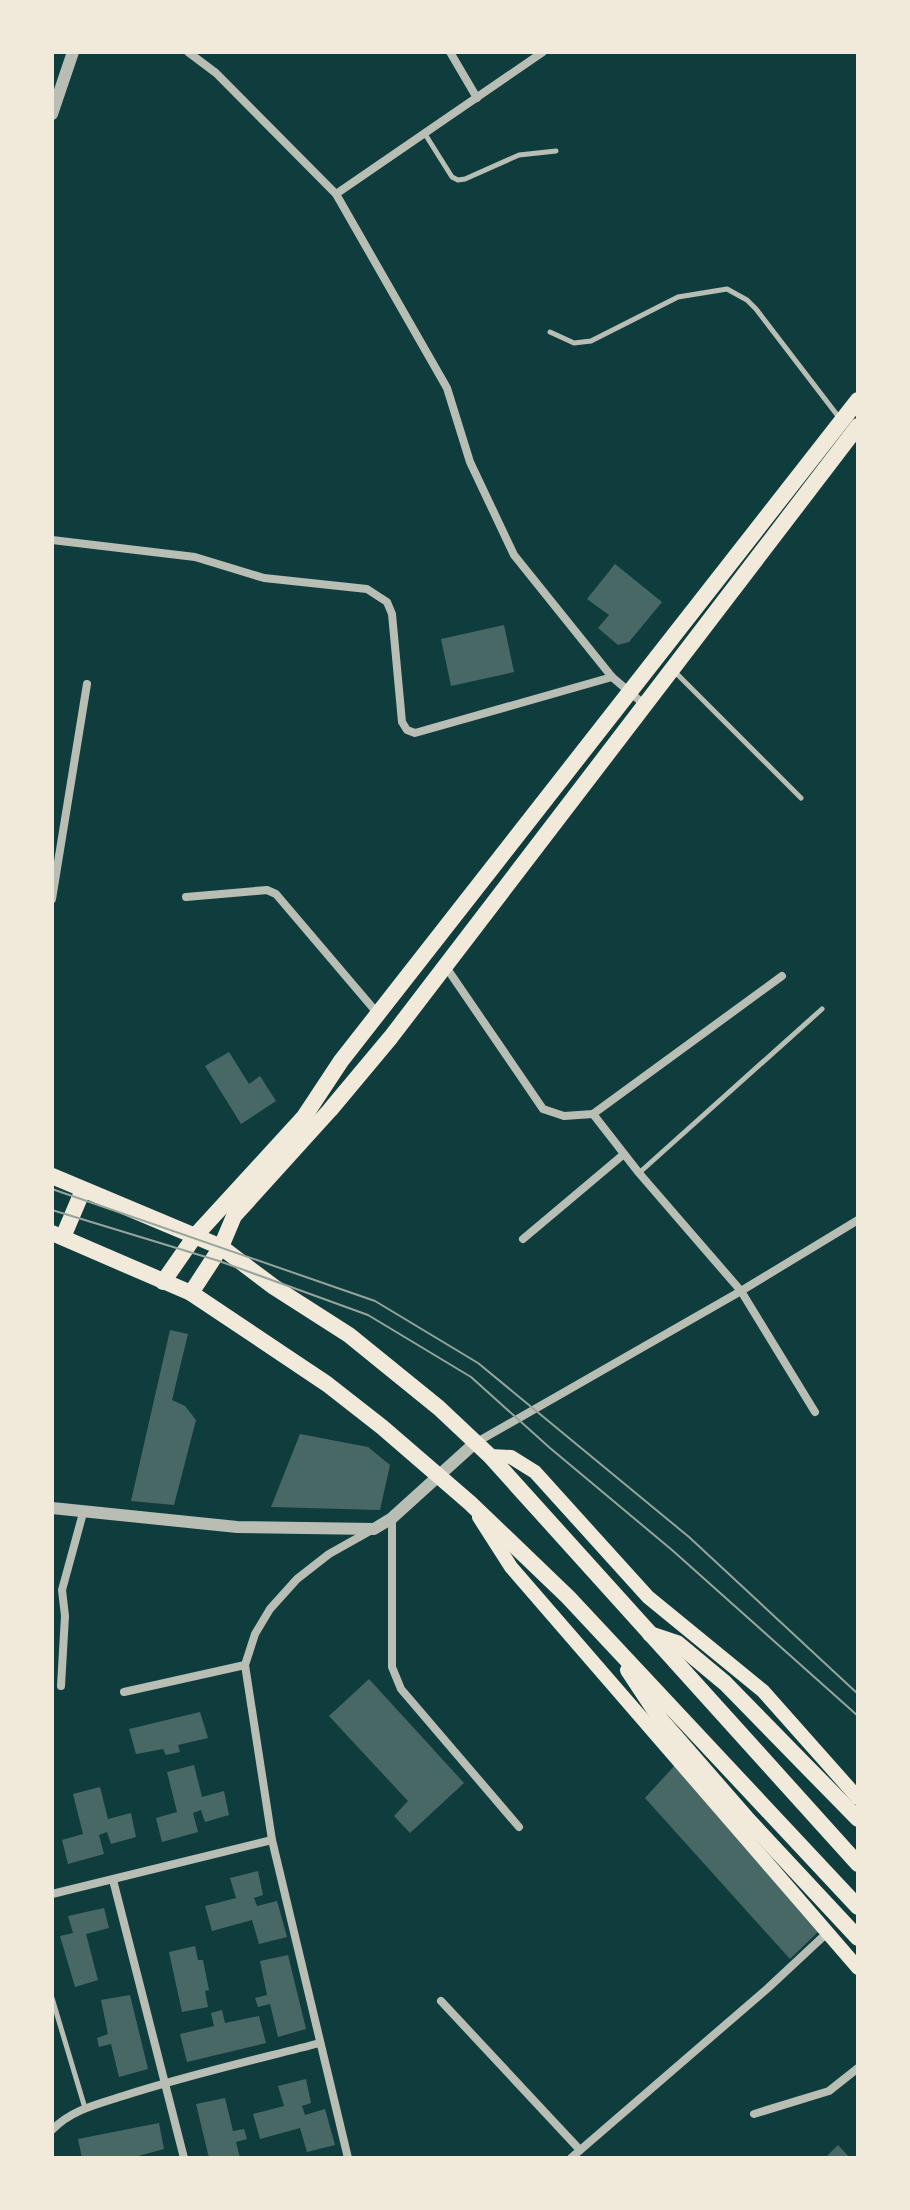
<svg xmlns="http://www.w3.org/2000/svg" width="910" height="2210" viewBox="0 0 910 2210" font-family="Rubik,sans-serif">
	<style>
		.building { fill: #486865 }
		.lines { fill: none; stroke-linecap: round; stroke-linejoin: round }
		.service { stroke: #b8beb3; stroke-width: 5 }
		.minor { stroke: #b8beb3; stroke-width: 8 }
		.tertiary { stroke: #b8beb3; stroke-width: 12 }
		.secondary { stroke: #f1e9da; stroke-width: 14 }
		.primary { stroke: #f1e9da; stroke-width: 16 }
		.tram { stroke: #97a49c; stroke-width: 2 }
	</style>
	<rect width="100%" height="100%" fill="#0f3d3e"/>
	<g class="building">
		<path d="M615,564L662,602L629,642L618,645L598,628L609,615L587,599Z"/>
		<path d="M504,625L514,672L451,686L441,639Z"/>
		<path d="M229,1052L249,1084L260,1076L276,1101L241,1124L205,1066Z"/>
		<path d="M170,1330L188,1334L172,1400L185,1406L196,1420L174,1505L131,1501Z"/>
		<path d="M300,1434L368,1447L390,1465L380,1510L271,1507Z"/>
		<path d="M369,1679L464,1783L410,1833L394,1816L408,1801L329,1716Z"/>
		<path d="M200,1712L208,1738L178,1745L180,1752L166,1755L163,1749L136,1754L129,1729Z"/>
		<path d="M194,1765L202,1797L224,1791L229,1815L205,1822L201,1810L193,1813L198,1832L162,1842L156,1818L177,1812L167,1772Z"/>
		<path d="M675,1765L820,1930L790,1959L645,1798Z"/>
		<path d="M100,1787L108,1819L131,1813L136,1837L111,1844L107,1832L99,1835L104,1854L68,1864L62,1840L83,1834L73,1794Z"/>
		<path d="M258,1871L263,1895L254,1898L257,1906L277,1901L287,1937L259,1944L252,1920L212,1931L205,1906L236,1898L230,1878Z"/>
		<path d="M104,1908L109,1928L86,1934L98,1980L75,1987L60,1936L73,1933L68,1916Z"/>
		<path d="M195,1946L198,1960H203L209,1990L205,1991L208,2007L182,2012L169,1952Z"/>
		<path d="M288,1955L306,2029L278,2037L270,2004L258,2007L255,1998L267,1995L260,1961Z"/>
		<path d="M130,1995L148,2069L119,2077L111,2044L99,2047L97,2038L108,2034L101,2000Z"/>
		<path d="M222,2010L225,2023L259,2016L266,2043L187,2062L180,2034L214,2026L211,2013Z"/>
		<path d="M306,2079L311,2103L302,2106L305,2115L325,2109L335,2145L307,2152L300,2128L260,2139L253,2114L284,2106L278,2086Z"/>
		<path d="M225,2098L233,2131L244,2129L247,2139L236,2142L240,2158H209L196,2104Z"/>
		<path d="M159,2123L164,2149L131,2158H82L78,2139Z"/>
		<path d="M838,2145L850,2158H825Z"/>
	</g>
	<g class="lines">
		<g class="service">
			<path d="M425,134L452,177L458,180L465,179L519,155L556,151"/>
			<path d="M550,332L574,343L591,341L678,297L727,289L747,300L756,309L841,420"/>
			<path d="M673,670L801,798"/>
			<path d="M639,1173L822,1009"/>
			<path d="M52,1998L85,2108"/>
		</g>
		<g class="minor">
			<path d="M188,52L216,73L336,194L447,388L470,462L514,555L612,677L646,706"/>
			<path d="M450,52L477,98"/>
			<path d="M336,194L543,52"/>
			<path d="M52,540L195,557L264,578L367,589L387,602L392,614L402,722L407,730L415,733L612,677"/>
			<path d="M186,897L267,890L276,894L378,1014"/>
			<path d="M52,899L87,684"/>
			<path d="M446,967L543,1109L564,1116L593,1114L639,1173L741,1291L815,1412"/>
			<path d="M593,1114L782,976"/>
			<path d="M523,1239L624,1154"/>
			<path d="M477,1442L741,1291L858,1220"/>
			<path d="M392,1518V1667L401,1689L519,1827"/>
			<path d="M61,1686L65,1616L62,1590L83,1513"/>
			<path d="M124,1692L245,1665"/>
			<path d="M113,1880L184,2158"/>
			<path d="M52,1894L272,1840"/>
			<path d="M441,2001L580,2150"/>
			<path d="M754,2114L829,2091L858,2068"/>
			<path d="M52,2130C71,2110 98,2104 123,2096C188,2075 254,2060 320,2043"/>
			<path d="M348,2158L272,1840L245,1665L255,1634L270,1609L297,1579L329,1554L370,1531"/>
			<path d="M571,2158L768,1988L827,1933"/>
		</g>
		<g class="tertiary">
			<path d="M52,114L73,52"/>
			<path d="M52,1508L237,1527L374,1529L392,1518L476,1442"/>
		</g>
		<g class="secondary">
			<path d="M490,1456L511,1457L535,1472L648,1597L763,1691L858,1798"/>
			<path d="M479,1517L511,1567L858,1968"/>
		</g>
		<g class="primary">
			<path d="M52,1176L221,1247L274,1287L349,1335L439,1408L490,1456L858,1864"/>
			<path d="M52,1233L191,1293L327,1384L382,1427L470,1503L568,1597L858,1907"/>
			<path d="M63,1237L83,1190"/>
			<path d="M163,1282L195,1236L304,1117L341,1061L858,400"/>
			<path d="M191,1293L221,1247L234,1216L330,1110L391,1037L858,426"/>
			<path d="M650,1634L677,1643L725,1683L858,1819"/>
			<path d="M628,1670L661,1720L749,1821L858,1938"/>
		</g>
		<g class="tram">
			<path d="M52,1189L375,1301L478,1363L689,1537L858,1694"/>
			<path d="M52,1210L219,1261L368,1315L471,1377L550,1448L672,1550L858,1716"/>
		</g>
	</g>
	<rect width="910" height="2210" fill="none" stroke="#f1e9da" stroke-width="108"/>
</svg>
